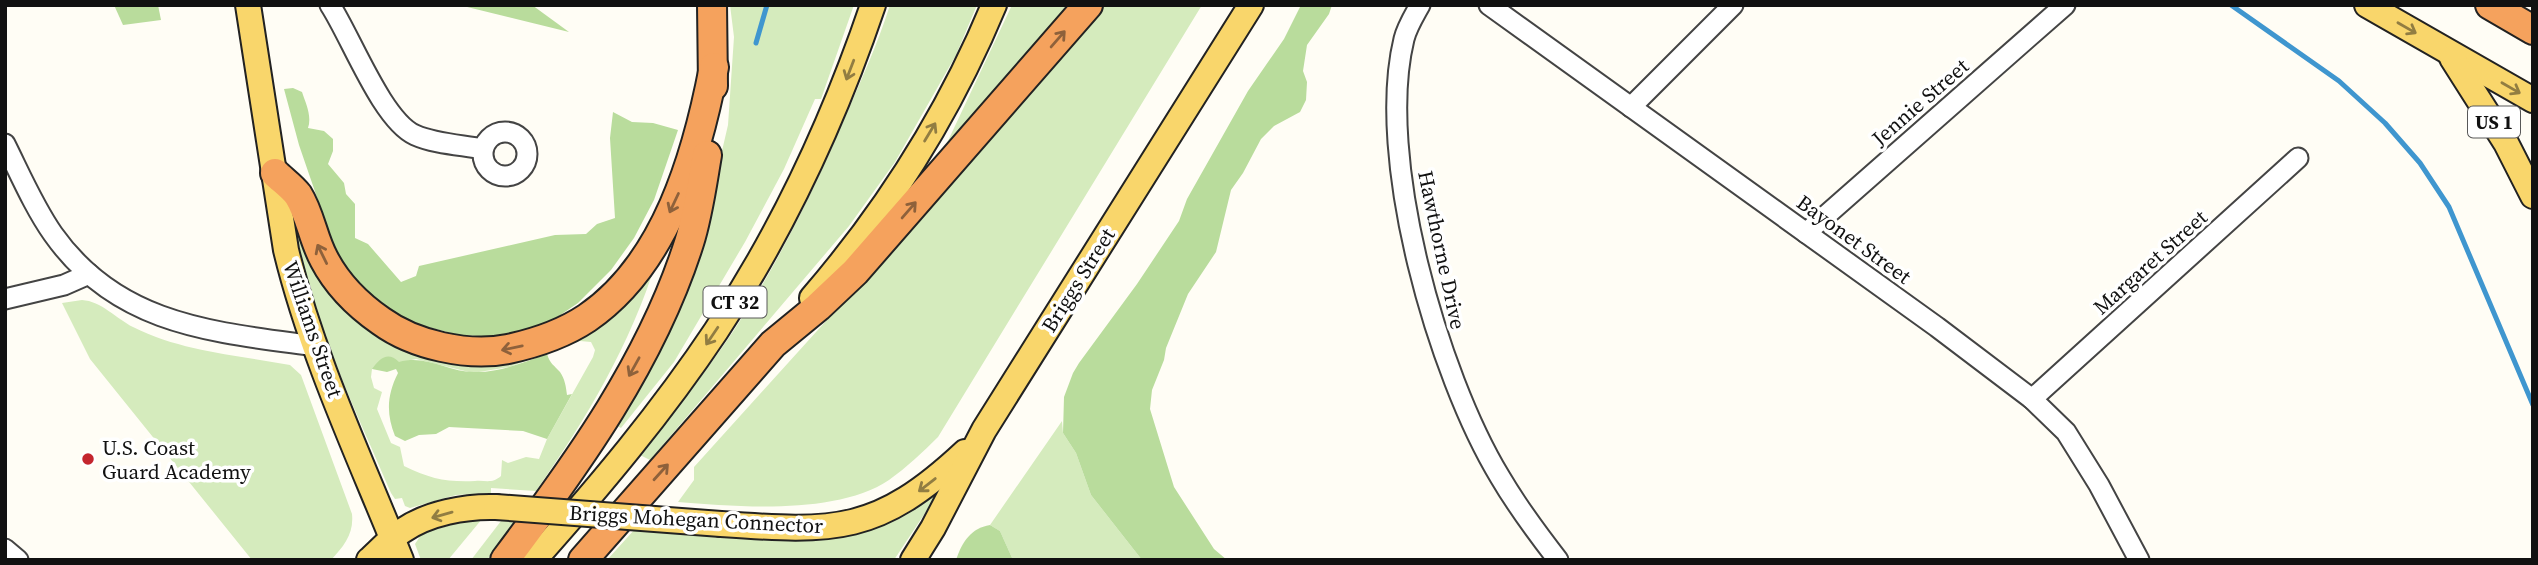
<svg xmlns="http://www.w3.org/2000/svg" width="2538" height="565" viewBox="0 0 2538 565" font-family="'Source Serif 4',serif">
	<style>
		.green { fill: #d5ebbd; fill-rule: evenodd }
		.forest { fill: #b9dc9c }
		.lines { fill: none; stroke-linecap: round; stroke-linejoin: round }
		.stream { stroke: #3f96cf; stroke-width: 5 }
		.minor-casing { stroke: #444; stroke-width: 23 }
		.major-casing { stroke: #222; stroke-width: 28 }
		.highway-casing { stroke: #222; stroke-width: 32 }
		.minor { stroke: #fff; stroke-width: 19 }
		.major { stroke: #f9d66b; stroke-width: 24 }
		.highway { stroke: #f5a25d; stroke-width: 28 }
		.major-bridge-casing { stroke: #222; stroke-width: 28; stroke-linecap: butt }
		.major-bridge { stroke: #f9d66b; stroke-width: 24 }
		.oneway { stroke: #917d42 }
		.oneway2 { stroke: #8e613b }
		.poi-dot { fill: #c4262e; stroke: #fff; stroke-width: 2.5 }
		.labels { text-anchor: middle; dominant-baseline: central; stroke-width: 7; stroke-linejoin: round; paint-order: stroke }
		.shield { fill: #fff; stroke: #585858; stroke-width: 2 }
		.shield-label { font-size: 19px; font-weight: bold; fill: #111 }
		.street-label { font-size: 21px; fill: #111; stroke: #fff }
		.poi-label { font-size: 21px; fill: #111; stroke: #fff; text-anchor: start }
	</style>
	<rect width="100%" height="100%" fill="#fffdf5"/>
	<g class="green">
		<path d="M730,5H854L821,99H815L784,169L745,242L674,362L621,428L609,421L709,207L728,125L734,37Z"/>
		<path d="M890,5H977L956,55L895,162L849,226L650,460L640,455C676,408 714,363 745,313C783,253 814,189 842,124C859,85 877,46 890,5Z"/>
		<path d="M1012,5H1074L956,137L946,145Z"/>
		<path d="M1100,5H1202L938,437C923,452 907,467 889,480C837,515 739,507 678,502L694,480V467L968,164Z"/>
		<path d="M302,229L346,300L494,360L657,259C631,344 587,418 536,491L491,488V493L456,495L410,508L405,506L402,498L395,499L391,493C355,408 312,322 296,231ZM580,341L591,342L595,350L593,357L547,439L539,459L526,457L508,463L502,460L501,476C492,484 486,480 475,481C445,482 431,479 404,466L400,447L391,443L377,409L382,392L374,388L371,377L372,369L416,359L473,373L509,367Z"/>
		<path d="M82,300C101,301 117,319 133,327C183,352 237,355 290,365L301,375L352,514C354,534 344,546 331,560H252L90,359L62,303Z"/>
		<path d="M1062,421L1063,433L1076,453L1091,495L1142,560H1013L1000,531L990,525Z"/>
		<path d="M935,491L937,495L894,560H607L635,529C715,535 827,556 900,517C912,511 924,500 935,491Z"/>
		<path d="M472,519H482L448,560H421L415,544L419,538L416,535Z"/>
		<path d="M501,521H517L487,560H471Z"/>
	</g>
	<g class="forest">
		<path d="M114,5H158L161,20L123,25Z"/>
		<path d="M459,5H532L569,32Z"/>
		<path d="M1301,5H1332L1329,14L1307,45L1303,71L1307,82L1306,100L1300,112L1274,126L1261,139L1243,173L1231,190L1216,252L1188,294L1166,348L1164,360L1152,390L1150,409L1174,487L1214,549L1227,560H1142L1091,495L1076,453L1063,433L1064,397L1073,373L1079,363L1137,284L1179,221L1187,199L1248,91L1284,39Z"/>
		<path d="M293,88L302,92C306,104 312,116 308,128L324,131L333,139V151L328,164L344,183L346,194L355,204V238L368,244L401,282L416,276L419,266L555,235L586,234L597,224L615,218L610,138L613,112L632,122L653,123L678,130L654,200L634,238L611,270L578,303L547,324L499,337L459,335L404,321L370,300L346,274L333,244L299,145L284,89Z"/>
		<path d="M547,354C550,364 554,365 560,372C565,379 566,387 567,395L572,394L547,439L523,431L449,427L436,434L419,435L405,441L395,436C386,413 387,395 398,373L396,369L387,372L372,369C380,358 388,351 399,362C426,354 448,372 474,372C499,373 524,362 547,354Z"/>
		<path d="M990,525L1000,531L1013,560H956C962,542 971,528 990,525Z"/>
	</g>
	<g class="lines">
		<g class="stream">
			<path d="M2231,5L2339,81L2385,123L2420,163L2449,207L2533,405"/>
			<path d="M756,43L767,5"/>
		</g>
		<g class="minor-casing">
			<g id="minor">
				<path d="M330,5C351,37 382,120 415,135C435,144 462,145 483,149"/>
				<path d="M1420,5C1414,16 1407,27 1404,39C1375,157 1438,375 1500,477C1517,506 1537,533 1558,560"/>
				<path d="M1489,5L1937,327L2032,399L2066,432L2099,485L2139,560"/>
				<path d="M1631,107L1733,5"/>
				<circle cx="505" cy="154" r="22"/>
				<path d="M5,144C20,174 34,207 53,234C118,326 214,332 315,346"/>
				<path d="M1806,233L2065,5"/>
				<path d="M5,299L64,285L89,274"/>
				<path d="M2032,399L2298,158"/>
				<path d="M5,549L18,560"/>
			</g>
		</g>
		<g class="major-casing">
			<g id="major">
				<path d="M248,5L286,250C312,357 360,458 401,560"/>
				<path d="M2367,5L2533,100"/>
				<path d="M2452,58L2506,143L2533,196"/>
				<path d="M812,298C887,211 950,111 994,5"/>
				<path d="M721,524C836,532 877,534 965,452"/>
				<path d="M369,560C380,550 390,539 402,531C428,513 466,506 496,507"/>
				<path d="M534,560C599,487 662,412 716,331C783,230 834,120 873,5"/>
				<path d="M913,560L933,528L984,430L1251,5"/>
			</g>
		</g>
		<g class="highway-casing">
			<g id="highway">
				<path d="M712,5L713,86"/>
				<path d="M2490,5L2533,30"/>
				<path d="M275,173C282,180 292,187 298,195C310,214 313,239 324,259C337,284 358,305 381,321C414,345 468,357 508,349C536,343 563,334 587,318C666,264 697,156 714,67"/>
				<path d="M505,560C578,463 652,360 689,243C698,215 702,184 707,155"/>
				<path d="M583,560L773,344L818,307L855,272L1088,5"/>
			</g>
		</g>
		<use href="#minor" class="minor"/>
		<use href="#major" class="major"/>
		<use href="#highway" class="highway"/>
		<g class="major-bridge-casing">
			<path id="major-bridge" d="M496,507L721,524"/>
		</g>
		<use href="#major-bridge" class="major-bridge"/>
	</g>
	<defs><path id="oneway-shaft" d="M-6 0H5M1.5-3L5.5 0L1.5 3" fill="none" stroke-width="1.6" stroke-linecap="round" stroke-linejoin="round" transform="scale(1.75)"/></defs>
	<g class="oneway">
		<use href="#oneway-shaft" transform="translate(2407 28) rotate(30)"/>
		<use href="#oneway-shaft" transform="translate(850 70) rotate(111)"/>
		<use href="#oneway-shaft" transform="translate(2511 88) rotate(30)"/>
		<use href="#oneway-shaft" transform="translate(930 132) rotate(-59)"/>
		<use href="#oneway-shaft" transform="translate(712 336) rotate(124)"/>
		<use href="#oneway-shaft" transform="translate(927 485) rotate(142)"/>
		<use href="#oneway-shaft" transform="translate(442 515) rotate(164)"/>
	</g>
	<g class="oneway2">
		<use href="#oneway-shaft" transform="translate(1058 39) rotate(-49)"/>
		<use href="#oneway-shaft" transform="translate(674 203) rotate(115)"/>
		<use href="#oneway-shaft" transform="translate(909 210) rotate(-49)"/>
		<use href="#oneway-shaft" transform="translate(322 254) rotate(-116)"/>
		<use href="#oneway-shaft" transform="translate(512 348) rotate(168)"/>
		<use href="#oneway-shaft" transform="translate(634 367) rotate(119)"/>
		<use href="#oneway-shaft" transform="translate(661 472) rotate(-48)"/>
	</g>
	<circle class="poi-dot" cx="88" cy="459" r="7"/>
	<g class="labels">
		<g class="shield">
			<rect x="2468" y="106.5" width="52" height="31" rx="5"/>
			<rect x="703.5" y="286.5" width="63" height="31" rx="5"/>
		</g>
		<g class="shield-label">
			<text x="2494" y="122">US 1</text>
			<text x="735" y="302">CT 32</text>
		</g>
		<g class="street-label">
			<text transform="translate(1920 102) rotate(-41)">Jennie Street</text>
			<text transform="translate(1854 239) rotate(36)">Bayonet Street</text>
			<text transform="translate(1442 250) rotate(78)">Hawthorne Drive</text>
			<text transform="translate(2150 262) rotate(-42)">Margaret Street</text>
			<text transform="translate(1078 280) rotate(-58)">Briggs Street</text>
			<text transform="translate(313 329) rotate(71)">Williams Street</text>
			<text transform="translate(696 519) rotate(3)">Briggs Mohegan Connector</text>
		</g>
		<g class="poi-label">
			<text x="102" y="447">U.S. Coast<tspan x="102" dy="24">Guard Academy</tspan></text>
		</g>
	</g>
	<rect width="2538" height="565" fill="none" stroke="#111111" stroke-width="14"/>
</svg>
